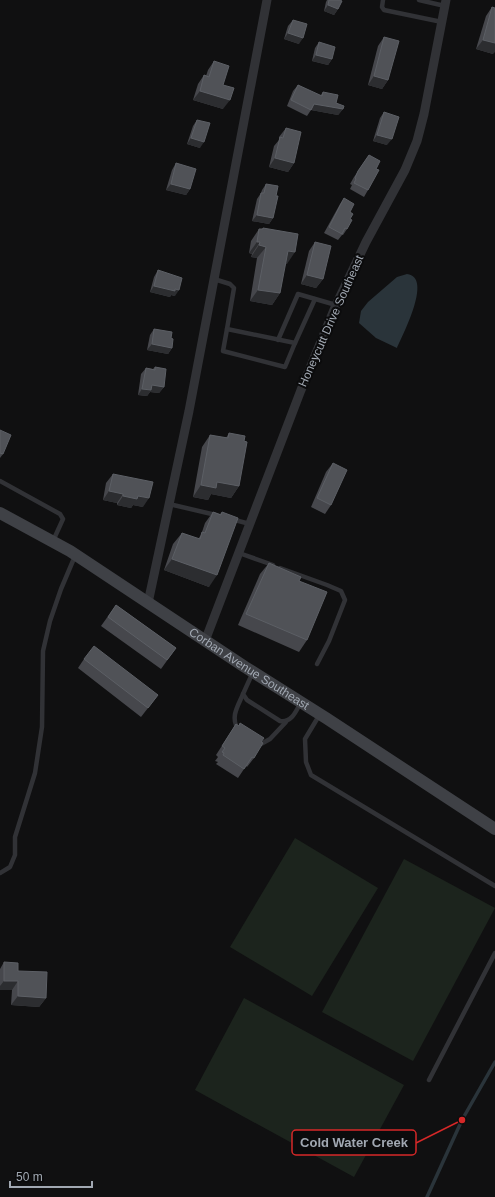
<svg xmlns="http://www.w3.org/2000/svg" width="495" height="1197" viewBox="0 0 495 1197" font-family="Arial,sans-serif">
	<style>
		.green { fill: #1c241d }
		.water { fill: #2a343a }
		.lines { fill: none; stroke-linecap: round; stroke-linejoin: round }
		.stream { stroke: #2a343a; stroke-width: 3.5 }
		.service { stroke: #313236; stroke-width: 4.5 }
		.minor { stroke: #313236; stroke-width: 9 }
		.secondary { stroke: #3f4146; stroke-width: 12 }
		.wall { fill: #46474c }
		.shaded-wall { fill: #2c2d30 }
		.building { fill: #505257; stroke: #5c5f65 }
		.labels { text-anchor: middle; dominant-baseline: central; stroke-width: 4; stroke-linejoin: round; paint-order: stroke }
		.street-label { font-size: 12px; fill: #a1a8b2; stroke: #0b0b0c }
		.leader { fill: none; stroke: #d62828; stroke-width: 1.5 }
		.callout-dot { fill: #d62828; stroke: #0b0b0c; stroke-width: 1.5 }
		.callout { fill: #0b0b0c; stroke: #d62828; stroke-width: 1.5 }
		.callout-label { font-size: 13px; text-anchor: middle; font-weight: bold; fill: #a1a8b2 }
	</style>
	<rect width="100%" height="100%" fill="#101011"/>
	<g class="green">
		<path d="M295,838L378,888L312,996L230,947Z"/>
		<path d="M404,859L495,908L413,1061L322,1012Z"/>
		<path d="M244,998L404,1085L354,1177L195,1090Z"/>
	</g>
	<path class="water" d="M407,274C433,277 403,334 397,348L376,338L359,323L361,311L368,302L397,277Z"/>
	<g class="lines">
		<path class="stream" d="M427,1197L462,1120L495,1062"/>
		<g class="service">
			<path d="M383,0L382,7L384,10L442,22"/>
			<path d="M419,0L445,6"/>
			<path d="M214,279L230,284L234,288L227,329L295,343L315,299"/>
			<path d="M227,329L223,351L285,367L295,343"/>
			<path d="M278,340L298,294L336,305"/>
			<path d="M0,481L60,514L63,519L53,541"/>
			<path d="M169,504L216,515"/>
			<path d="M231,519L250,524"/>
			<path d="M239,553L273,565"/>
			<path d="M280,568L327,585L341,591L345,600L329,641L317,664"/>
			<path d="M253,672L243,694L247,700L280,721C292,723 296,711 301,702"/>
			<path d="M320,714L305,739L306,762L311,775L495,886"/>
			<path d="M238,729C230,717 238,706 243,694"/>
			<path d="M259,743L261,744L270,739L286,722"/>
			<path d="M0,873L10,867L15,855V837L35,773L42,727L43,651L50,621L61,589L75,556"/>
			<path d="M429,1080L495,953"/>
		</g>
		<g class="minor">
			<path d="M148,603L189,411L267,0"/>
			<path d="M205,641L301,390L336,305L366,242L405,170L417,141L424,114L446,0"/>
		</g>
		<path class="secondary" id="s1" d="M0,513L70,551L245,667L326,718L495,829"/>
	</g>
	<g class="wall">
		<path d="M327,0H340L338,9L334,15L324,11L326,2Z"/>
		<path d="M492,7L493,54L476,49L486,16Z"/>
		<path d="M293,20L299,44L284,39L288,26Z"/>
		<path d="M384,37L388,80L382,89L368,85L378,46Z"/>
		<path d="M319,42L332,59L328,65L312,61L315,48Z"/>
		<path d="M214,61L223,85V109L193,100L198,84L204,75L206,76L208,70Z"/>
		<path d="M298,85L320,96L323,92L336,103L343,109L338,115L311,110L307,116L287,106L293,91Z"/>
		<path d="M384,112L387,145L373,141L380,118Z"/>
		<path d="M197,120L200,148L187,144L193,126Z"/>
		<path d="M286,128L294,163L288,172L269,167L274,146L279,140V137Z"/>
		<path d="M369,155L376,169L368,190L364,197L350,189L352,185L350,184L354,177Z"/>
		<path d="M176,163L190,189L186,195L166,190L172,170Z"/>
		<path d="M266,184L273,218L269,224L252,221L257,199L261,193L262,190Z"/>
		<path d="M344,198L350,212V219L347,229L343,235H342L338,240L324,233L340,204Z"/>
		<path d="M263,228L287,264H285L280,293L272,305L250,301L257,258L251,257L252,254L249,253L251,241L259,229H262Z"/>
		<path d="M315,242L323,279L316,288L301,284L309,251Z"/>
		<path d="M158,270L175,296L171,295L170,297L150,292L154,277Z"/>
		<path d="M154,329L172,348L168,354L147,350L150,335Z"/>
		<path d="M155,367L164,387L159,393L150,392L147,396L138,395L141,374L146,368L153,369Z"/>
		<path d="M0,430L3,454L0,458Z"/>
		<path d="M229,433L239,486L231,498L211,494L208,500L193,497L202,447L210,435L226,438Z"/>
		<path d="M333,463L331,505L325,514L311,507L326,472Z"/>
		<path d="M113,474L143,507L133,505L131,508L117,505V503L103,500L106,483Z"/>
		<path d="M213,512L220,514L222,512L209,587L164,570L173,544L182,533L198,539L201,535L205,523Z"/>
		<path d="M269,563L299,581L307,640L299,652L238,625L260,574Z"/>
		<path d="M116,605L176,648L161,669L101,626Z"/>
		<path d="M84,659L158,695L141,717L78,668Z"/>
		<path d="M236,724L261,742L254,758L247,767L246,766L238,778L216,764L218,762L215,761L218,757L216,755Z"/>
		<path d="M4,962L18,971L46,998L39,1007L11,1005L12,990H0V969Z"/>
	</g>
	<g class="shaded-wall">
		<path d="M328,5L338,9L334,15L324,11Z"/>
		<path d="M288,33L303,38L299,44L284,39Z"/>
		<path d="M483,40L495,43V52L493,54L476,49Z"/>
		<path d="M316,55L332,59L328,65L312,61Z"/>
		<path d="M374,76L388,80L382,89L368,85Z"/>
		<path d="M200,91L230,100L223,109L193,100Z"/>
		<path d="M314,104L343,109L338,115L311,110Z"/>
		<path d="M377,135L392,139L387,145L373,141Z"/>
		<path d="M191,138L204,142L200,148L187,144Z"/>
		<path d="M275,158L294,163L288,172L269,167Z"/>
		<path d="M171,184L190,189L186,195L166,190Z"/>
		<path d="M257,215L273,218L269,224L252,221Z"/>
		<path d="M257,242H260L252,254L249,253Z"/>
		<path d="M259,245L266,247L257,258L251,257Z"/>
		<path d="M288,251L295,252L287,264L279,263Z"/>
		<path d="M307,275L323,279L316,288L301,284Z"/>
		<path d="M154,286L175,289L179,290L175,296L171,295L170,297L150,292Z"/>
		<path d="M258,290L280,293L272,305L250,301Z"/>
		<path d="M152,344L172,348L168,354L147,350Z"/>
		<path d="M152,385L164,387L159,393L150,392L147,396L138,395L142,389Z"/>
		<path d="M217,482L239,486L231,498L211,494L208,500L193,497L201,485Z"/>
		<path d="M109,491L123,494L117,503L103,500Z"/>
		<path d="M123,496H138L149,498L143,507L133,505L131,508L117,505Z"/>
		<path d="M172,559L217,575L209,587L164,570Z"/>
		<path d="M4,981H18L12,990H0V986Z"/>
		<path d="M18,996L46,998L39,1007L11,1005Z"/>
	</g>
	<g class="building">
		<path d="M329,0H340L342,1L338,9L328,5Z"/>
		<path d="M492,7L495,8V43L483,40Z"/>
		<path d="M293,20L307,24L303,38L288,33Z"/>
		<path d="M384,37L399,41L388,80L374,76Z"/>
		<path d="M319,42L335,47L332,59L316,55Z"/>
		<path d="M214,61L229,66L223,85L234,88L230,100L200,91L204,75L209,77Z"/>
		<path d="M298,85L322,96L323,92L338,95L336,103L344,106L343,109L314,104L311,110L291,100Z"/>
		<path d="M384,112L399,117L392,139L377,135Z"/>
		<path d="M197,120L210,123L204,142L191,138Z"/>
		<path d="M286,128L301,132L294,163L275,158L280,137L283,138Z"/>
		<path d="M369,155L380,161L376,169L379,170L368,190L354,183L356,179L355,178L358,171Z"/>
		<path d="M176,163L196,169L190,189L171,184Z"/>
		<path d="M266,184L278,186L276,196H278L273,218L257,215L261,193H264Z"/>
		<path d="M344,198L354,204L350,212L353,214L350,219L352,220L347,229L345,228L342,234L329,227Z"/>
		<path d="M263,228L298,234L295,252L288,251L280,293L258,290L266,247L259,245L260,242H257L259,229H263Z"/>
		<path d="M315,242L331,246L323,279L307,275Z"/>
		<path d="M158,270L182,278L179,290L175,289V291L154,286Z"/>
		<path d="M154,329L172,332L171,338L173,339L172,348L152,344Z"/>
		<path d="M155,367L166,369L164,387L152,385L151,390L142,389L146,368L155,370Z"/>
		<path d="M0,430L11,435L3,454L0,453Z"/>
		<path d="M229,433L245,436L244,441L247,442L239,486L217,482L216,488L201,485L210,435L228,438Z"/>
		<path d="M333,463L347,470L331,505L317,498Z"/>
		<path d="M113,474L153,482L149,498L138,496L137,499L123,496V494L109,491Z"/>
		<path d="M213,512L221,515L222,512L238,518L217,575L172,559L182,533L200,539L202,532L205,533Z"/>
		<path d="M269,563L301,577L299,581L327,592L307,640L246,614Z"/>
		<path d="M116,605L176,648L167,660L108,617Z"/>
		<path d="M94,646L158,695L148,708L84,659Z"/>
		<path d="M240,723L264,738L261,742L263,743L254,758L252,757L244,769L223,755L224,753L222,752L225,748L222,746L236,724L239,726Z"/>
		<path d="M4,962L18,963V971L47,972L46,998L18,996V981H4Z"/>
	</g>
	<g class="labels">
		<g class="street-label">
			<text transform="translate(331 321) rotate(-66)">Honeycutt Drive Southeast</text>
			<text stroke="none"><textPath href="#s1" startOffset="294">Corban Avenue Southeast</textPath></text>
		</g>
	</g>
	<path class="leader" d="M462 1120L416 1143"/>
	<circle class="callout-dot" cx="462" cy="1120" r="4"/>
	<rect class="callout" x="292" y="1130" width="124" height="25" rx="4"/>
	<g class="callout-label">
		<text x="354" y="1147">Cold Water Creek</text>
	</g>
	<path d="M10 1181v6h82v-6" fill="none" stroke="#a1a8b2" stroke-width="2"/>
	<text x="16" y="1181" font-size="12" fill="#a1a8b2" stroke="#0b0b0c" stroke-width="3" paint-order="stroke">50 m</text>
</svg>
